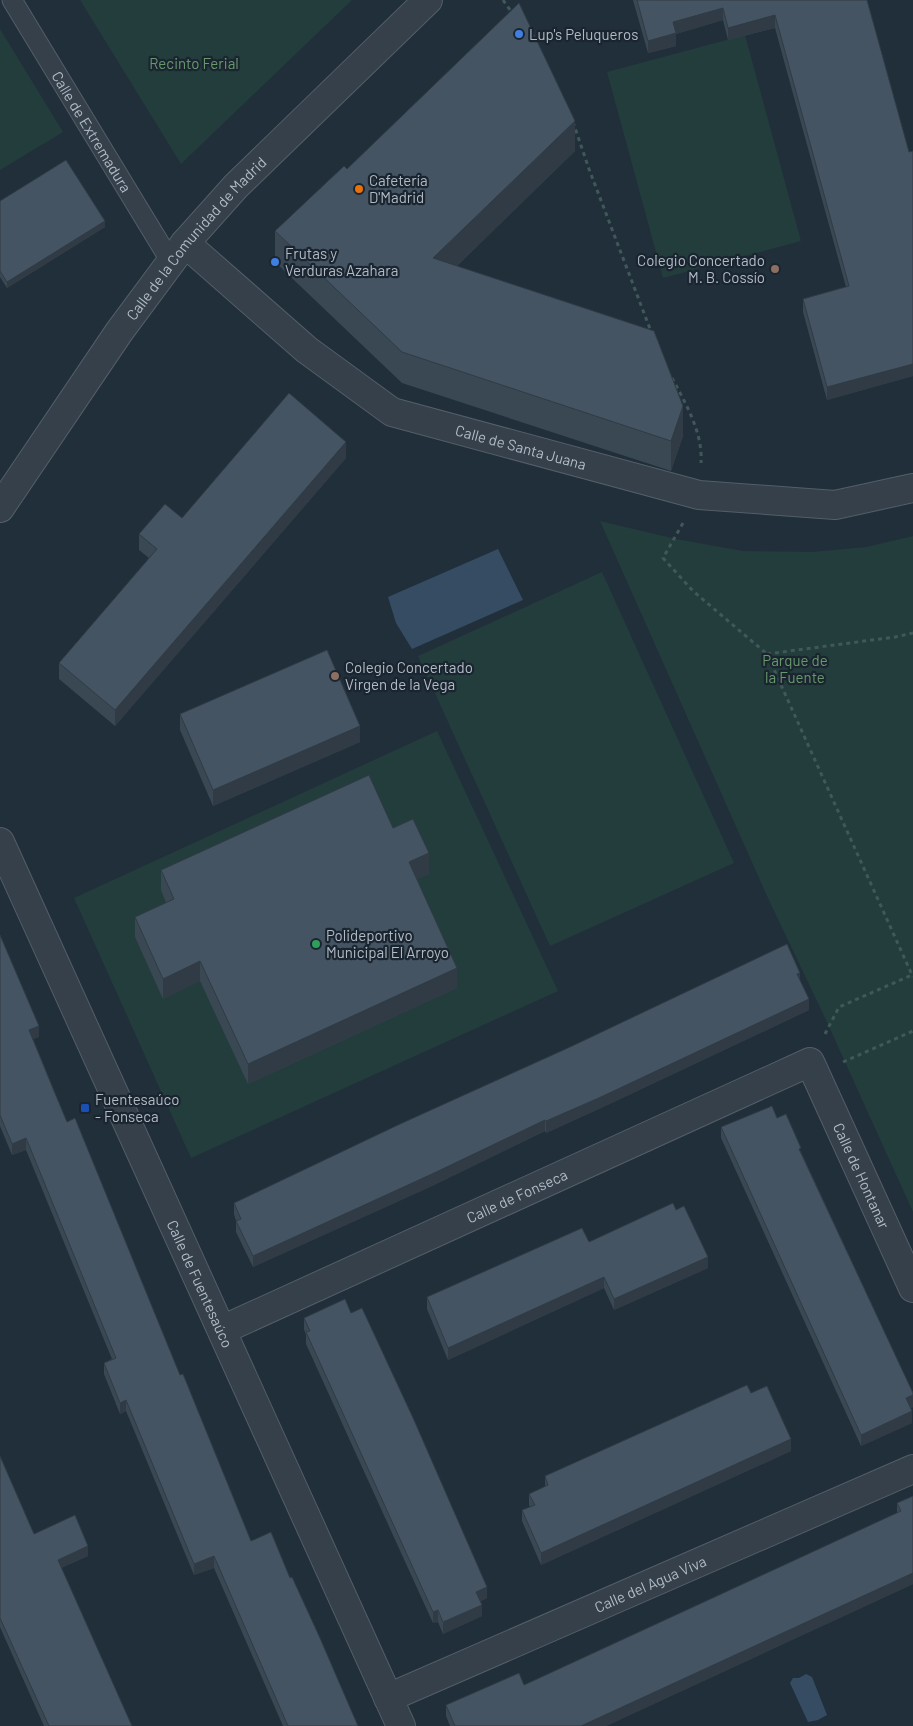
<svg xmlns="http://www.w3.org/2000/svg" width="913" height="1726" viewBox="0 0 913 1726" font-family="Barlow,sans-serif">
	<style>
		.green { fill: #233c3c }
		.water { fill: #354c63 }
		.lines { fill: none; stroke-linecap: round; stroke-linejoin: round }
		.service-casing { stroke: #535e69; stroke-width: 21 }
		.minor-casing { stroke: #535e69; stroke-width: 30 }
		.tertiary-casing { stroke: #535e69; stroke-width: 30 }
		.path { stroke: #415859; stroke-width: 3; stroke-dasharray: 4 4; stroke-linecap: butt }
		.service { stroke: #35404b; stroke-width: 19 }
		.minor { stroke: #35404b; stroke-width: 28 }
		.tertiary { stroke: #35404b; stroke-width: 28 }
		.wall { fill: #3a4854 }
		.shaded-wall { fill: #303b45 }
		.building { fill: #445462; stroke: #303b45 }
		.shop-dot { fill: #3f7fe0; stroke: #1a2530; stroke-width: 2 }
		.food-dot { fill: #e8710a; stroke: #1a2530; stroke-width: 2 }
		.education-dot { fill: #8d6e63; stroke: #1a2530; stroke-width: 2 }
		.leisure-dot { fill: #2e9e5b; stroke: #1a2530; stroke-width: 2 }
		.transit-dot { fill: #1a4fb4; stroke: #1a2530; stroke-width: 2 }
		.labels { text-anchor: middle; dominant-baseline: central; stroke-width: 4.5; stroke-linejoin: round; paint-order: stroke }
		.poi-label { font-size: 15px; fill: #b0bbc7; stroke: #1a2530; text-anchor: start }
		.park-label { font-size: 15px; fill: #67996d; stroke: #1a2530 }
		.street-label { font-size: 15px; fill: #b0bbc7; stroke: #1a2530 }
	</style>
	<rect width="100%" height="100%" fill="#212f3b"/>
	<g class="green">
		<path d="M80,0H352L181,164Z"/>
		<path d="M0,29L63,132L0,170Z"/>
		<path d="M745,35L801,241L663,278L607,72Z"/>
		<path d="M600,521L676,539L743,551L812,552L866,547L913,536V1212L826,1020L767,896Z"/>
		<path d="M602,572L734,863L550,946L418,656Z"/>
		<path d="M437,731L558,991L191,1158L74,898Z"/>
	</g>
	<g class="water">
		<path d="M498,549L523,600L412,649L396,623L388,597Z"/>
		<path d="M806,1674L812,1677L827,1715L818,1720L808,1722L790,1683L793,1678H799Z"/>
	</g>
	<g class="lines">
		<g class="service-casing">
			<g id="service">
				<path id="s1" d="M12,0L171,262"/>
			</g>
		</g>
		<g class="minor-casing">
			<g id="minor">
				<path id="s2" d="M185,243L307,350L392,412L699,495L835,505L913,488"/>
				<path id="s3" d="M0,842L401,1726"/>
				<path id="s4" d="M222,1330L810,1062L913,1288"/>
				<path id="s5" d="M388,1698L913,1469"/>
			</g>
		</g>
		<g class="tertiary-casing">
			<g id="tertiary">
				<path id="s6" d="M0,508L119,332L185,243L236,186L428,0"/>
			</g>
		</g>
		<g class="path">
			<path d="M503,0L513,14"/>
			<path d="M573,122L589,169L652,334"/>
			<path d="M672,378C686,404 703,433 701,463"/>
			<path d="M683,523L663,558L693,591L767,654L913,977"/>
			<path d="M767,654L895,637L913,633"/>
			<path d="M825,1034L839,1007L912,975"/>
			<path d="M843,1062L913,1031"/>
		</g>
		<use href="#service" class="service"/>
		<use href="#minor" class="minor"/>
		<use href="#tertiary" class="tertiary"/>
	</g>
	<g class="wall">
		<path d="M633,0H867L909,152L913,151V376L827,400L803,312V299L846,287L775,28L728,40L723,20L676,34V46L648,53Z"/>
		<path d="M575,151L457,266L683,436L671,471L402,383L275,262V231L347,169Z"/>
		<path d="M0,201L105,227L7,288L0,277Z"/>
		<path d="M346,458L115,726L59,679V663L149,558L139,550V534Z"/>
		<path d="M180,714L360,742L213,806L180,730Z"/>
		<path d="M393,828L429,874L417,879L457,988L248,1084L200,981L163,999L135,937V917L166,903L161,890V870Z"/>
		<path d="M0,935L39,1037L33,1039L67,1122L180,1375L251,1541L290,1578L358,1726H283L214,1568L194,1575L126,1411L120,1414L104,1374V1363L112,1359L26,1150L12,1155L0,1126Z"/>
		<path d="M800,981L809,1010L601,1108L546,1133L545,1131L432,1186L253,1267L236,1232V1221L234,1214V1203Z"/>
		<path d="M777,1118L801,1152L913,1393V1407L911,1408L912,1423L861,1446L721,1138V1127Z"/>
		<path d="M676,1210L708,1268L614,1310L604,1288L448,1360L427,1309V1297L589,1242Z"/>
		<path d="M304,1318L487,1598L481,1601L482,1616L443,1634L438,1622L433,1623L306,1344V1335L304,1329Z"/>
		<path d="M751,1393L791,1451L541,1565L522,1521V1510L530,1507L529,1505V1494L545,1487V1476Z"/>
		<path d="M0,1456L34,1534L88,1556L61,1568L132,1726H44L0,1627Z"/>
		<path d="M913,1496V1584L606,1726H450L446,1716V1705L524,1685L897,1513V1503Z"/>
	</g>
	<g class="shaded-wall">
		<path d="M723,8V20L676,34V46L648,53V41L673,22Z"/>
		<path d="M775,15V28L728,40V28Z"/>
		<path d="M575,121V151L433,289V258Z"/>
		<path d="M105,221V227L7,288V282Z"/>
		<path d="M913,364V376L827,400V387Z"/>
		<path d="M683,406V436L671,471V441Z"/>
		<path d="M346,442V458L115,726V710Z"/>
		<path d="M360,726V742L213,806V790Z"/>
		<path d="M429,853V874L409,883V862Z"/>
		<path d="M200,961V981L163,999V979Z"/>
		<path d="M457,968V988L248,1084V1064Z"/>
		<path d="M800,973V984L797,974Z"/>
		<path d="M809,999V1010L601,1108L546,1133V1121Z"/>
		<path d="M39,1026V1037L29,1041V1030Z"/>
		<path d="M545,1120V1131L432,1186L253,1267V1256Z"/>
		<path d="M26,1138V1150L12,1155V1144Z"/>
		<path d="M708,1257V1268L614,1310V1299Z"/>
		<path d="M604,1277V1288L448,1360V1348Z"/>
		<path d="M913,1395V1407L906,1410V1398Z"/>
		<path d="M126,1400V1411L120,1414V1403Z"/>
		<path d="M912,1411V1423L861,1446V1435Z"/>
		<path d="M791,1439V1451L541,1565V1553Z"/>
		<path d="M88,1546V1556L58,1569V1560Z"/>
		<path d="M214,1556V1568L194,1575V1564Z"/>
		<path d="M913,1573V1584L606,1726H581Z"/>
		<path d="M487,1587V1598L476,1603V1592Z"/>
		<path d="M482,1605V1616L443,1634V1622Z"/>
		<path d="M438,1610V1622L433,1623V1612Z"/>
	</g>
	<g class="building">
		<path d="M637,0H867L909,152L913,151V364L827,387L803,299L849,286L775,15L728,28L723,8L673,22L676,33L648,41Z"/>
		<path d="M519,3L575,121L433,258L654,331L683,406L671,441L402,352L275,231L344,166L347,169Z"/>
		<path d="M66,160L105,221L7,282L0,271V201Z"/>
		<path d="M289,393L346,442L115,710L59,663L157,549L139,534L165,504L182,518Z"/>
		<path d="M327,650L360,726L213,790L180,714Z"/>
		<path d="M369,775L393,828L413,819L429,853L409,862L457,968L248,1064L200,961L163,979L135,917L174,899L161,870Z"/>
		<path d="M0,935L39,1026L29,1030L54,1091L67,1122L75,1118L180,1375L183,1374L251,1541L271,1532L290,1578L292,1577L320,1638L358,1726H288L214,1556L194,1564L126,1400L120,1403L104,1363L116,1358L26,1138L12,1144L0,1115Z"/>
		<path d="M787,944L800,973L797,974L809,999L601,1097L546,1121L545,1120L432,1174L253,1256L236,1221L241,1219L234,1203L400,1124L570,1047Z"/>
		<path d="M772,1106L777,1118L786,1114L801,1148L799,1149L913,1393V1395L906,1398L912,1411L861,1435L721,1127Z"/>
		<path d="M673,1203L676,1210L684,1206L708,1257L614,1299L604,1277L448,1348L427,1297L582,1228L589,1242Z"/>
		<path d="M345,1299L351,1313L362,1308L414,1420L487,1587L476,1592L482,1605L443,1622L438,1610L433,1612L306,1332L310,1331L304,1318Z"/>
		<path d="M747,1385L751,1393L767,1386L791,1439L541,1553L522,1510L535,1505L529,1494L548,1485L545,1476Z"/>
		<path d="M0,1456L34,1534L75,1515L88,1546L58,1560L132,1726H49L0,1618Z"/>
		<path d="M913,1496V1573L581,1726H455L446,1705L519,1673L524,1685L901,1511L897,1503Z"/>
	</g>
	<g class="shop-dot">
		<circle cx="519" cy="34" r="5"/>
		<circle cx="275" cy="262" r="5"/>
	</g>
	<circle class="food-dot" cx="359" cy="189" r="5"/>
	<g class="education-dot">
		<circle cx="775" cy="269" r="5"/>
		<circle cx="335" cy="676" r="5"/>
	</g>
	<circle class="leisure-dot" cx="316" cy="944" r="5"/>
	<rect class="transit-dot" x="80" y="1103" width="10" height="10" rx="2.5"/>
	<g class="labels">
		<g class="poi-label">
			<text x="529" y="34">Lup's Peluqueros</text>
			<text x="369" y="180">Cafetería<tspan x="369" dy="17">D'Madrid</tspan></text>
			<text x="285" y="253">Frutas y<tspan x="285" dy="17">Verduras Azahara</tspan></text>
			<text x="765" y="260" text-anchor="end">Colegio Concertado<tspan x="765" dy="17">M. B. Cossío</tspan></text>
			<text x="345" y="667">Colegio Concertado<tspan x="345" dy="17">Virgen de la Vega</tspan></text>
			<text x="326" y="935">Polideportivo<tspan x="326" dy="17">Municipal El Arroyo</tspan></text>
			<text x="95" y="1099">Fuentesaúco<tspan x="95" dy="17">- Fonseca</tspan></text>
		</g>
		<g class="park-label">
			<text x="194" y="63">Recinto Ferial</text>
			<text x="795" y="660">Parque de<tspan x="795" dy="17">la Fuente</tspan></text>
		</g>
		<g class="street-label">
			<text stroke="none"><textPath href="#s1" startOffset="154">Calle de Extremadura</textPath></text>
			<text stroke="none"><textPath href="#s6" startOffset="334">Calle de la Comunidad de Madrid</textPath></text>
			<text stroke="none"><textPath href="#s2" startOffset="401">Calle de Santa Juana</textPath></text>
			<text stroke="none"><textPath href="#s4" startOffset="771">Calle de Hontanar</textPath></text>
			<text stroke="none"><textPath href="#s4" startOffset="324">Calle de Fonseca</textPath></text>
			<text stroke="none"><textPath href="#s3" startOffset="485">Calle de Fuentesaúco</textPath></text>
			<text stroke="none"><textPath href="#s5" startOffset="286">Calle del Agua Viva</textPath></text>
		</g>
	</g>
</svg>
